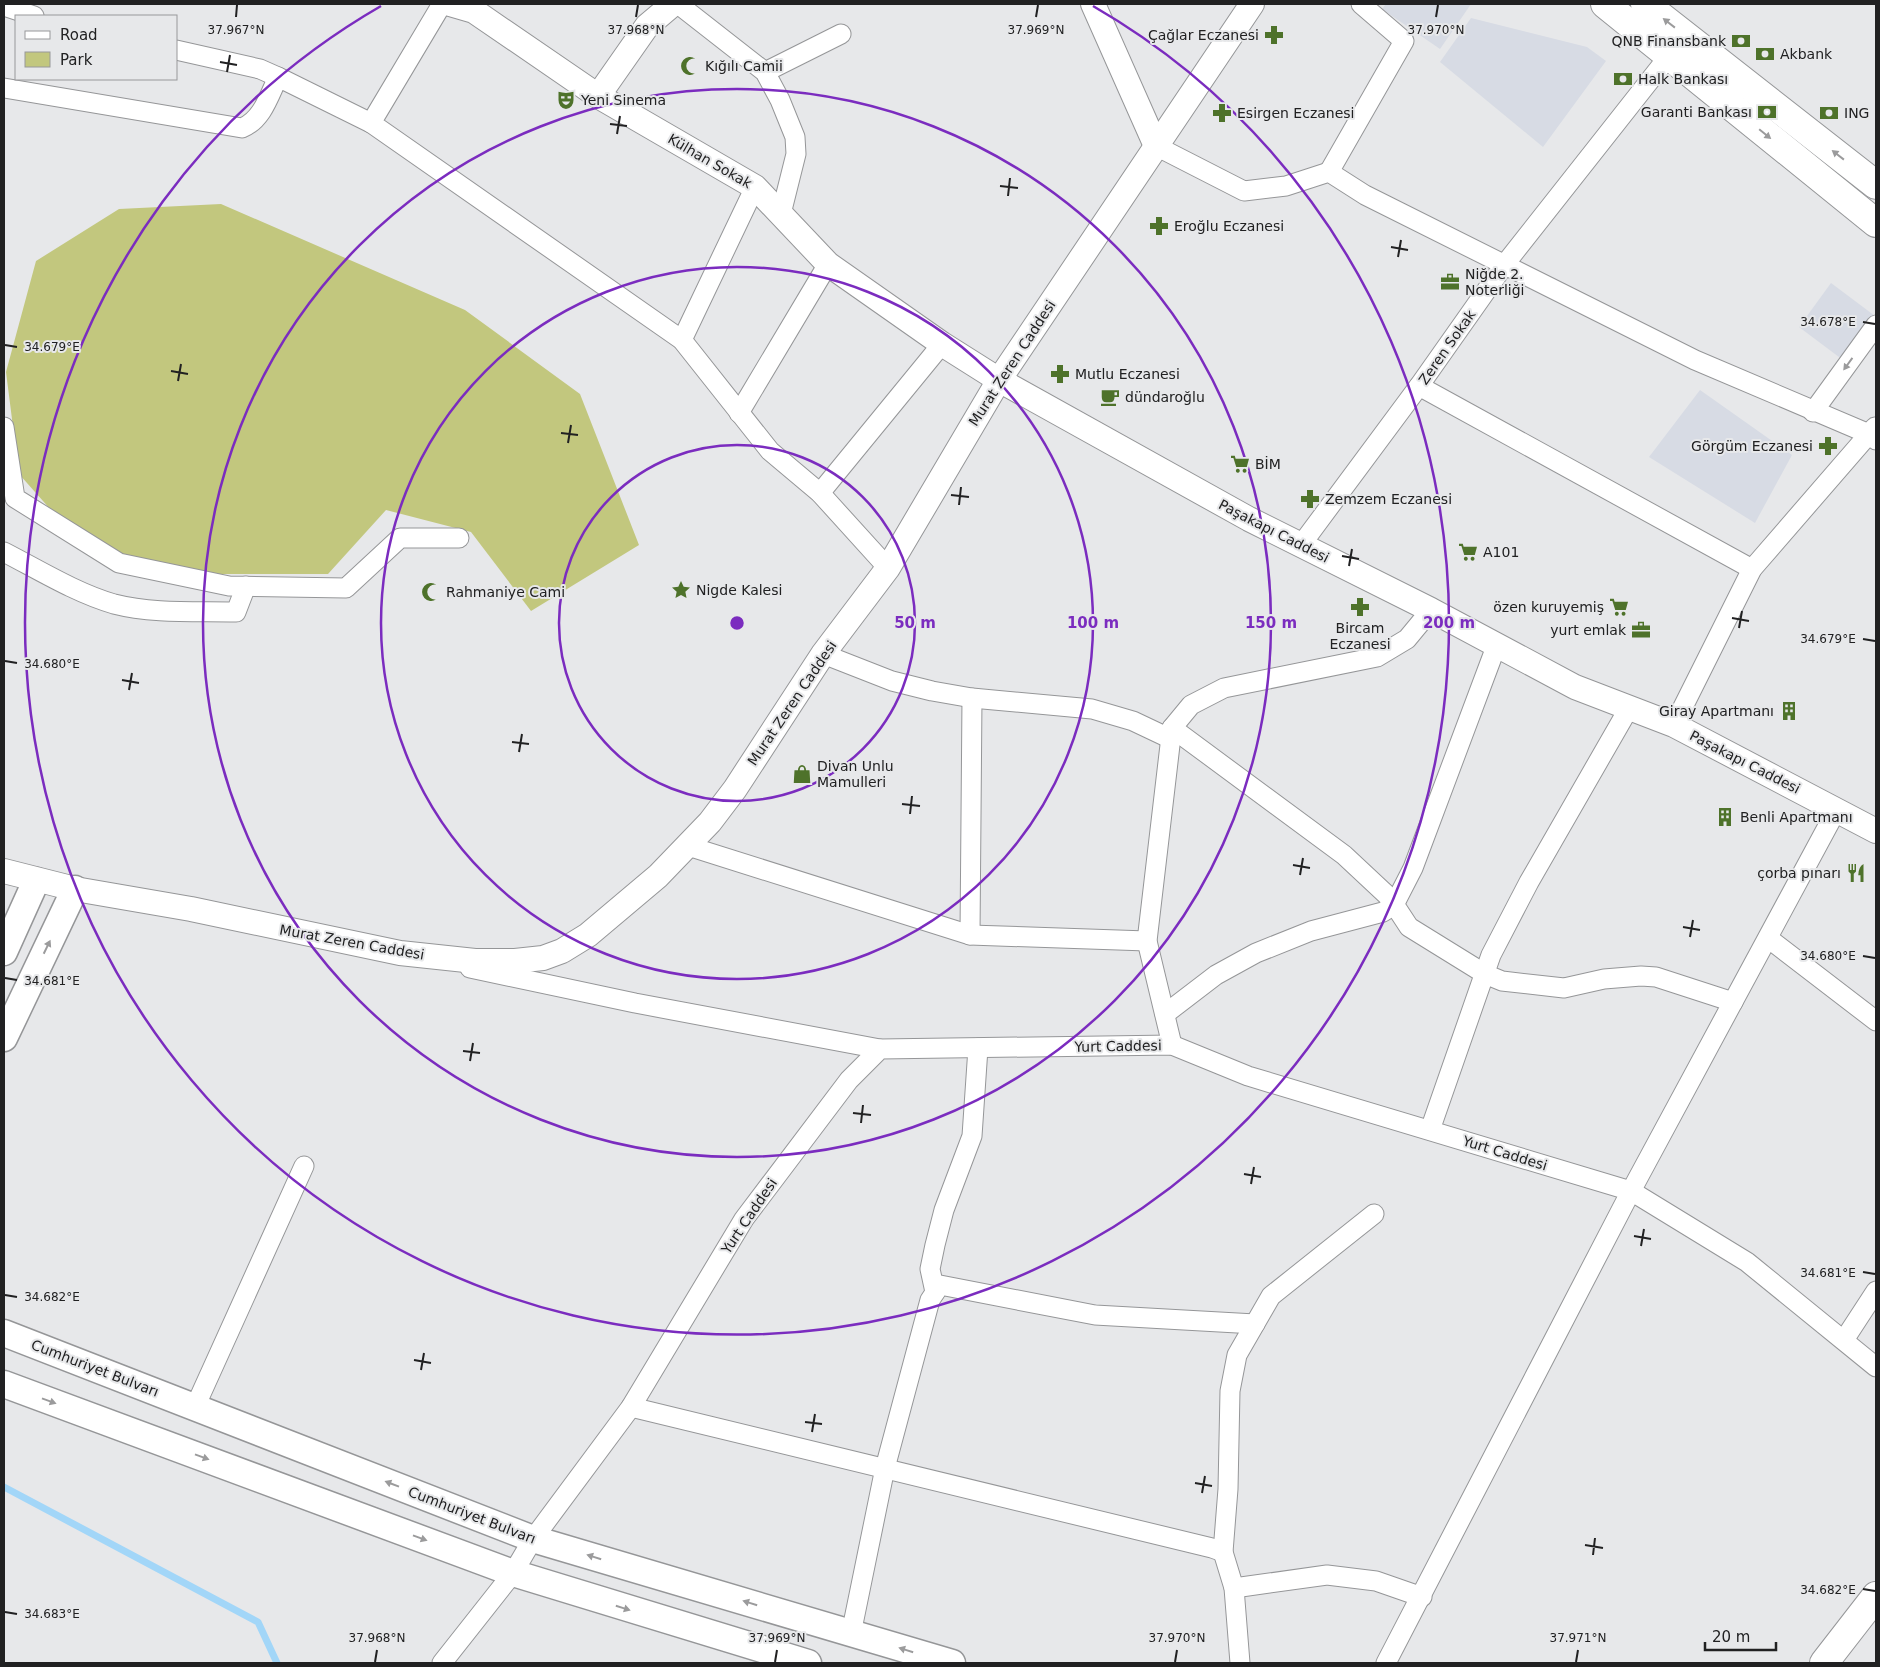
<svg xmlns="http://www.w3.org/2000/svg" width="1880" height="1667" viewBox="0 0 1880 1667" font-family="'DejaVu Sans',sans-serif">
	<style>
		.built { fill: #d7dbe4 }
		.green { fill: #c2c77e }
		.lines { fill: none; stroke-linecap: round; stroke-linejoin: round }
		.stream { stroke: #a2d6f8; stroke-width: 7 }
		.minor-casing { stroke: #959698; stroke-width: 21 }
		.tertiary-casing { stroke: #959698; stroke-width: 26 }
		.secondary-casing { stroke: #959698; stroke-width: 29 }
		.primary-casing { stroke: #959698; stroke-width: 30 }
		.minor { stroke: #fff; stroke-width: 19 }
		.tertiary { stroke: #fff; stroke-width: 24 }
		.secondary { stroke: #fff; stroke-width: 26 }
		.primary { stroke: #fff; stroke-width: 28 }
		.oneway { fill: #9b9b9c }
		.ticks { fill: none; stroke: #212122; stroke-width: 2 }
		.ring { fill: none; stroke: #7b2cbf; stroke-width: 2.5 }
		.labels { text-anchor: middle; dominant-baseline: central; stroke-width: 4; stroke-linejoin: round; paint-order: stroke }
		.poi-label { font-size: 14px; fill: #212122; stroke: #e7e8ea; text-anchor: start }
		.street-label { font-size: 14px; fill: #212122; stroke: #e7e8ea }
		.ticks-label { font-size: 12px; text-anchor: middle; fill: #212122; stroke: #e7e8ea; stroke-width: 4; stroke-linejoin: round; paint-order: stroke }
		.centre { fill: #7b2cbf; stroke: #e7e8ea; stroke-width: 2.5 }
		.ring-label { font-size: 15px; text-anchor: middle; font-weight: bold; fill: #7b2cbf; stroke: #e7e8ea; stroke-width: 4; stroke-linejoin: round; paint-order: stroke }
	</style>
	<rect width="100%" height="100%" fill="#e7e8ea"/>
	<g class="built">
		<path d="M1386,4H1471L1440,49L1382,9Z"/>
		<path d="M1471,18L1587,47L1606,61L1543,147L1440,62Z"/>
		<path d="M1831,283L1875,316L1843,360L1799,327Z"/>
		<path d="M1700,390L1792,455L1755,523L1649,457Z"/>
	</g>
	<path class="green" d="M221,204L465,310L580,394L639,545L531,611L471,532L386,510L328,574H171L75,537L19,474L6,372L36,261L119,209Z"/>
	<g class="lines">
		<path class="stream" d="M4,1487L258,1622L277,1663"/>
		<g class="minor-casing">
			<g id="minor">
				<path d="M442,4L371,123L682,340L770,451L820,493L888,568"/>
				<path d="M678,4L765,72L780,100L795,137L796,154L781,214"/>
				<path d="M4,6L34,16"/>
				<path d="M176,50L260,69L278,77"/>
				<path d="M765,72L841,34"/>
				<path d="M4,88L242,128C262,120 269,96 278,77L371,123"/>
				<path d="M1156,146L1244,191L1286,186L1329,172L1365,195L1695,360L1869,434L1876,440"/>
				<path d="M1329,172L1404,41L1361,4"/>
				<path d="M682,340L755,187"/>
				<path d="M1419,386L1752,569"/>
				<path d="M1813,412L1876,325"/>
				<path d="M739,413L828,264"/>
				<path d="M4,427L15,498L119,563L229,586L346,588L400,538H459"/>
				<path d="M820,493L942,344"/>
				<path d="M1301,545L1419,386L1505,264L1669,56"/>
				<path d="M4,552C39,570 76,593 114,604C153,614 196,611 236,612L246,586"/>
				<path d="M823,654L892,681L932,691L972,698L1092,709L1133,721L1171,739"/>
				<path d="M1674,725L1752,569L1875,427"/>
				<path d="M1172,728L1344,855L1390,898L1409,927L1485,974L1502,981L1564,988L1604,979L1641,976L1656,977L1733,1002"/>
				<path d="M688,846L970,935L1147,941"/>
				<path d="M970,935L972,698"/>
				<path d="M1768,938L1876,1021"/>
				<path d="M470,968L635,1003L880,1049"/>
				<path d="M1165,1014L1216,975L1256,953L1311,931L1383,912L1394,905L1413,868L1497,644"/>
				<path d="M1172,1045L1147,941L1172,728L1191,705L1224,688L1377,657L1407,639L1431,610"/>
				<path d="M1430,1130L1491,955L1529,882L1629,708"/>
				<path d="M935,1292L930,1269L935,1245L944,1210L972,1136L978,1048"/>
				<path d="M1844,1340L1876,1291"/>
				<path d="M195,1407L304,1166"/>
				<path d="M631,1407L1212,1548L1223,1552"/>
				<path d="M1234,1588L1327,1575L1376,1581L1422,1597"/>
				<path d="M851,1634L885,1468L930,1300L940,1285L1095,1315L1255,1324"/>
				<path d="M442,1663L513,1573L533,1539L631,1407L744,1219L849,1080L880,1049L1172,1045L1248,1076L1631,1191L1747,1262L1876,1367"/>
				<path d="M1240,1663L1234,1588L1223,1552L1228,1489L1230,1391L1237,1355L1271,1296L1374,1214"/>
				<path d="M1386,1663L1631,1191L1837,809"/>
			</g>
		</g>
		<g class="tertiary-casing">
			<g id="tertiary">
				<path d="M450,4L474,11L598,96L755,187L828,264L942,344L999,380L1249,519L1431,610L1575,687L1674,725L1876,831"/>
				<path d="M1093,4L1156,146"/>
				<path d="M598,96L647,26L673,4"/>
				<path d="M4,871L75,889L191,909L400,953L475,961H515L543,958L562,951L588,935L658,876L710,822L735,789L823,654L888,568L999,380L1252,4"/>
			</g>
		</g>
		<g class="secondary-casing">
			<g id="secondary">
				<path d="M4,952L36,881"/>
				<path d="M4,1038L75,889"/>
				<path d="M4,1333L533,1539L952,1663"/>
				<path d="M4,1384L513,1573L808,1663"/>
			</g>
		</g>
		<g class="primary-casing">
			<g id="primary">
				<path d="M1605,4L1876,223"/>
				<path d="M1645,4L1876,185"/>
				<path d="M1824,1663L1876,1596"/>
			</g>
		</g>
		<use href="#minor" class="minor"/>
		<use href="#tertiary" class="tertiary"/>
		<use href="#secondary" class="secondary"/>
		<use href="#primary" class="primary"/>
	</g>
	<defs><path id="oneway-solid" d="M-6-.8H1V-3.2L6.5 0L1 3.2V.8H-6Z" transform="scale(1.25)"/></defs>
	<g class="oneway">
		<use href="#oneway-solid" transform="translate(1669 23) rotate(-142)"/>
		<use href="#oneway-solid" transform="translate(1765 134) rotate(39)"/>
		<use href="#oneway-solid" transform="translate(1838 155) rotate(-142)"/>
		<use href="#oneway-solid" transform="translate(1848 364) rotate(126)"/>
		<use href="#oneway-solid" transform="translate(47 947) rotate(-64)"/>
		<use href="#oneway-solid" transform="translate(49 1401) rotate(20)"/>
		<use href="#oneway-solid" transform="translate(202 1457) rotate(20)"/>
		<use href="#oneway-solid" transform="translate(392 1484) rotate(-159)"/>
		<use href="#oneway-solid" transform="translate(420 1538) rotate(20)"/>
		<use href="#oneway-solid" transform="translate(594 1557) rotate(-163)"/>
		<use href="#oneway-solid" transform="translate(750 1603) rotate(-163)"/>
		<use href="#oneway-solid" transform="translate(623 1608) rotate(17)"/>
		<use href="#oneway-solid" transform="translate(906 1650) rotate(-163)"/>
	</g>
	<path class="ticks" d="M236,17L237,5M636,17L638,5M1036,17L1038,5M1436,17L1438,5M220,62L237,65M227,72L230,55M610,124L627,126M617,134L620,116M1000,186L1018,188M1008,196L1010,178M1391,247L1408,250M1398,257L1401,240M1863,322L1875,324M5,345L17,347M171,371L188,374M178,381L181,364M561,433L578,435M568,443L571,425M951,495L969,497M959,505L961,487M1342,556L1359,559M1349,566L1352,549M1732,618L1749,621M1739,628L1742,611M1863,639L1875,641M5,661L17,663M122,680L139,683M129,690L132,673M512,742L529,744M519,752L522,734M902,804L920,806M910,814L912,796M1293,865L1310,868M1300,875L1303,858M1683,927L1700,930M1690,937L1693,920M1863,956L1875,958M5,978L17,980M463,1051L480,1053M470,1061L473,1043M853,1113L871,1115M861,1123L863,1105M1244,1174L1261,1177M1251,1184L1254,1167M1634,1236L1651,1239M1641,1246L1644,1229M1863,1272L1875,1274M5,1295L17,1297M414,1360L431,1363M421,1370L424,1353M805,1422L822,1424M812,1432L815,1414M1195,1483L1212,1486M1202,1493L1205,1476M1585,1545L1603,1548M1593,1555L1595,1538M1863,1589L1875,1591M5,1612L17,1614M375,1662L377,1650M775,1662L777,1650M1175,1662L1177,1650M1576,1662L1578,1650"/>
	<g class="ring">
		<circle cx="737" cy="623" r="178"/>
		<circle cx="737" cy="623" r="356"/>
		<circle cx="737" cy="623" r="534"/>
		<path d="M1093 6A712 712 0 1 1 381 6"/>
	</g>
	<defs>
		<g id="pharmacy-bare" transform="scale(1.5)"><path d="M-2-6h4v4h4v4h-4v4h-4v-4h-4v-4h4Z" fill="#4e722a" stroke="#e7e8ea" stroke-width="2.5" paint-order="stroke"/></g>
		<g id="bank-bare" transform="scale(1.5)"><path d="M-6-4H6V4H-6ZM0-2.3a2.3 2.3 0 1 0 0 4.6a2.3 2.3 0 1 0 0-4.6Z" fill="#4e722a" stroke="#e7e8ea" stroke-width="2.5" paint-order="stroke"/></g>
		<g id="mosque-bare" transform="scale(1.5)"><path d="M3.5-4.9A6 6 0 1 0 3.5 4.9A5 5 0 1 1 3.5-4.9Z" fill="#4e722a" stroke="#e7e8ea" stroke-width="2.5" paint-order="stroke"/></g>
		<g id="theatre-bare" transform="scale(1.5)"><path d="M-5-5.5Q0-4 5-5.5V0Q5 5 0 6Q-5 5-5 0ZM-3.3-2.5H-1v1.5H-3.3ZM1-2.5H3.3v1.5H1ZM-2.8 1Q0 5.5 2.8 1Z" fill="#4e722a" stroke="#e7e8ea" stroke-width="2.5" paint-order="stroke"/></g>
		<g id="office-bare" transform="scale(1.5)"><path d="M-6-3h4V-5.5h4V-3h4V5H-6ZM-1-4.5V-3h2v-1.5ZM-6 0V1H6V0Z" fill="#4e722a" stroke="#e7e8ea" stroke-width="2.5" paint-order="stroke"/></g>
		<g id="cafe-bare" transform="scale(1.5)"><path d="M-5.5-4.5H6V0H3Q3 3.5 0 3.5H-2.5Q-5.5 3.5-5.5 0ZM3-3.2v2h1.7v-2ZM-6 4.5H4V6H-6Z" fill="#4e722a" stroke="#e7e8ea" stroke-width="2.5" paint-order="stroke"/></g>
		<g id="supermarket-bare" transform="scale(1.5)"><path d="M-6-5.5h2.5l.6 2H6L4.5 2H-2.5L-4.4-4H-6ZM-1.5 3.2a1.3 1.3 0 1 0 .1 0ZM3 3.2a1.3 1.3 0 1 0 .1 0Z" fill="#4e722a" stroke="#e7e8ea" stroke-width="2.5" paint-order="stroke"/></g>
		<g id="sight-bare" transform="scale(1.5)"><path d="M0-6L1.8-2.2L6-1.7L2.9 1.2L3.7 5.4L0 3.3L-3.7 5.4L-2.9 1.2L-6-1.7L-1.8-2.2Z" fill="#4e722a" stroke="#e7e8ea" stroke-width="2.5" paint-order="stroke"/></g>
		<g id="building-bare" transform="scale(1.5)"><path d="M-4-6H4V6H1V3H-1V6H-4ZM-2.5-4.3h1.7v1.8h-1.7ZM.8-4.3h1.7v1.8H.8ZM-2.5-1h1.7V.8h-1.7ZM.8-1h1.7V.8H.8Z" fill="#4e722a" stroke="#e7e8ea" stroke-width="2.5" paint-order="stroke"/></g>
		<g id="shop-bare" transform="scale(1.5)"><path d="M-5-2.5h2.3a2.7 3.5 0 0 1 5.4 0H5L5.5 6h-11ZM-1.5-2.5h3a1.5 2.3 0 0 0-3 0Z" fill="#4e722a" stroke="#e7e8ea" stroke-width="2.5" paint-order="stroke"/></g>
		<g id="restaurant-bare" transform="scale(1.5)"><path d="M-5-6h1v4h1v-4h1v4h1v-4h1v5L-1.5 .5V6h-2V.5L-5-1ZM5-6V6H3V1.5H1.5Q1.5-4 5-6Z" fill="#4e722a" stroke="#e7e8ea" stroke-width="2.5" paint-order="stroke"/></g>
	</defs>
	<g fill-rule="evenodd">
		<use href="#pharmacy-bare" x="1274" y="35"/>
		<use href="#bank-bare" x="1741" y="41"/>
		<use href="#bank-bare" x="1765" y="54"/>
		<use href="#mosque-bare" x="690" y="66"/>
		<use href="#bank-bare" x="1623" y="79"/>
		<use href="#theatre-bare" x="566" y="100"/>
		<use href="#bank-bare" x="1767" y="112"/>
		<use href="#pharmacy-bare" x="1222" y="113"/>
		<use href="#bank-bare" x="1829" y="113"/>
		<use href="#pharmacy-bare" x="1159" y="226"/>
		<use href="#office-bare" x="1450" y="282"/>
		<use href="#pharmacy-bare" x="1060" y="374"/>
		<use href="#cafe-bare" x="1110" y="397"/>
		<use href="#pharmacy-bare" x="1828" y="446"/>
		<use href="#supermarket-bare" x="1240" y="464"/>
		<use href="#pharmacy-bare" x="1310" y="499"/>
		<use href="#supermarket-bare" x="1468" y="552"/>
		<use href="#sight-bare" x="681" y="590"/>
		<use href="#mosque-bare" x="431" y="592"/>
		<use href="#pharmacy-bare" x="1360" y="607"/>
		<use href="#supermarket-bare" x="1619" y="607"/>
		<use href="#office-bare" x="1641" y="630"/>
		<use href="#building-bare" x="1789" y="711"/>
		<use href="#shop-bare" x="802" y="774"/>
		<use href="#building-bare" x="1725" y="817"/>
		<use href="#restaurant-bare" x="1856" y="873"/>
	</g>
	<g class="labels">
		<g class="poi-label">
			<text x="1259" y="35" text-anchor="end">Çağlar Eczanesi</text>
			<text x="1726" y="41" text-anchor="end">QNB Finansbank</text>
			<text x="1780" y="54">Akbank</text>
			<text x="705" y="66">Kığılı Camii</text>
			<text x="1638" y="79">Halk Bankası</text>
			<text x="581" y="100">Yeni Sinema</text>
			<text x="1752" y="112" text-anchor="end">Garanti Bankası</text>
			<text x="1237" y="113">Esirgen Eczanesi</text>
			<text x="1844" y="113">ING</text>
			<text x="1174" y="226">Eroğlu Eczanesi</text>
			<text x="1465" y="274">Niğde 2.<tspan x="1465" dy="16">Noterliği</tspan></text>
			<text x="1075" y="374">Mutlu Eczanesi</text>
			<text x="1125" y="397">dündaroğlu</text>
			<text x="1813" y="446" text-anchor="end">Görgüm Eczanesi</text>
			<text x="1255" y="464">BİM</text>
			<text x="1325" y="499">Zemzem Eczanesi</text>
			<text x="1483" y="552">A101</text>
			<text x="696" y="590">Nigde Kalesi</text>
			<text x="446" y="592">Rahmaniye Cami</text>
			<text x="1604" y="607" text-anchor="end">özen kuruyemiş</text>
			<text x="1360" y="628" text-anchor="middle">Bircam<tspan x="1360" dy="16">Eczanesi</tspan></text>
			<text x="1626" y="630" text-anchor="end">yurt emlak</text>
			<text x="1774" y="711" text-anchor="end">Giray Apartmanı</text>
			<text x="817" y="766">Divan Unlu<tspan x="817" dy="16">Mamulleri</tspan></text>
			<text x="1740" y="817">Benli Apartmanı</text>
			<text x="1841" y="873" text-anchor="end">çorba pınarı</text>
		</g>
		<g class="street-label">
			<text transform="translate(710 161) rotate(30)">Külhan Sokak</text>
			<text transform="translate(1447 347) rotate(-55)">Zeren Sokak</text>
			<text transform="translate(1012 363) rotate(-57)">Murat Zeren Caddesi</text>
			<text transform="translate(1274 531) rotate(27)">Paşakapı Caddesi</text>
			<text transform="translate(792 703) rotate(-56)">Murat Zeren Caddesi</text>
			<text transform="translate(1745 762) rotate(27)">Paşakapı Caddesi</text>
			<text transform="translate(352 942) rotate(10)">Murat Zeren Caddesi</text>
			<text transform="translate(1118 1046) rotate(-1)">Yurt Caddesi</text>
			<text transform="translate(1505 1153) rotate(17)">Yurt Caddesi</text>
			<text transform="translate(749 1216) rotate(-56)">Yurt Caddesi</text>
			<text transform="translate(95 1368) rotate(21)">Cumhuriyet Bulvarı</text>
			<text transform="translate(472 1515) rotate(21)">Cumhuriyet Bulvarı</text>
		</g>
	</g>
	<g class="ticks-label">
		<text x="636" y="34">37.968°N</text>
		<text x="1036" y="34">37.969°N</text>
		<text x="1436" y="34">37.970°N</text>
		<text x="236" y="34">37.967°N</text>
		<text x="1828" y="326">34.678°E</text>
		<text x="52" y="351">34.679°E</text>
		<text x="1828" y="643">34.679°E</text>
		<text x="52" y="668">34.680°E</text>
		<text x="1828" y="960">34.680°E</text>
		<text x="52" y="985">34.681°E</text>
		<text x="1828" y="1277">34.681°E</text>
		<text x="52" y="1301">34.682°E</text>
		<text x="1828" y="1594">34.682°E</text>
		<text x="52" y="1618">34.683°E</text>
		<text x="377" y="1642">37.968°N</text>
		<text x="777" y="1642">37.969°N</text>
		<text x="1177" y="1642">37.970°N</text>
		<text x="1578" y="1642">37.971°N</text>
	</g>
	<circle cx="737" cy="623" r="8" class="centre"/>
	<g class="ring-label">
		<text x="915" y="628">50 m</text>
		<text x="1093" y="628">100 m</text>
		<text x="1271" y="628">150 m</text>
		<text x="1449" y="628">200 m</text>
	</g>
	<rect width="1880" height="1667" fill="none" stroke="#212122" stroke-width="10"/>
	<rect x="15" y="15" width="162" height="65" fill="#e7e8ea" stroke="#98989a"/>
	<rect x="25" y="31" width="25" height="8" fill="#ffffff" stroke="#98989a"/>
	<text x="60" y="40" font-size="15" fill="#212122">Road</text>
	<rect x="25" y="52" width="25" height="15" fill="#c2c77e" stroke="#98989a"/>
	<text x="60" y="65" font-size="15" fill="#212122">Park</text>
	<path d="M1705 1642v8h71v-8" fill="none" stroke="#212122" stroke-width="2.5"/>
	<text x="1712" y="1642" font-size="15" fill="#212122" stroke="#e7e8ea" stroke-width="4" paint-order="stroke">20 m</text>
</svg>
